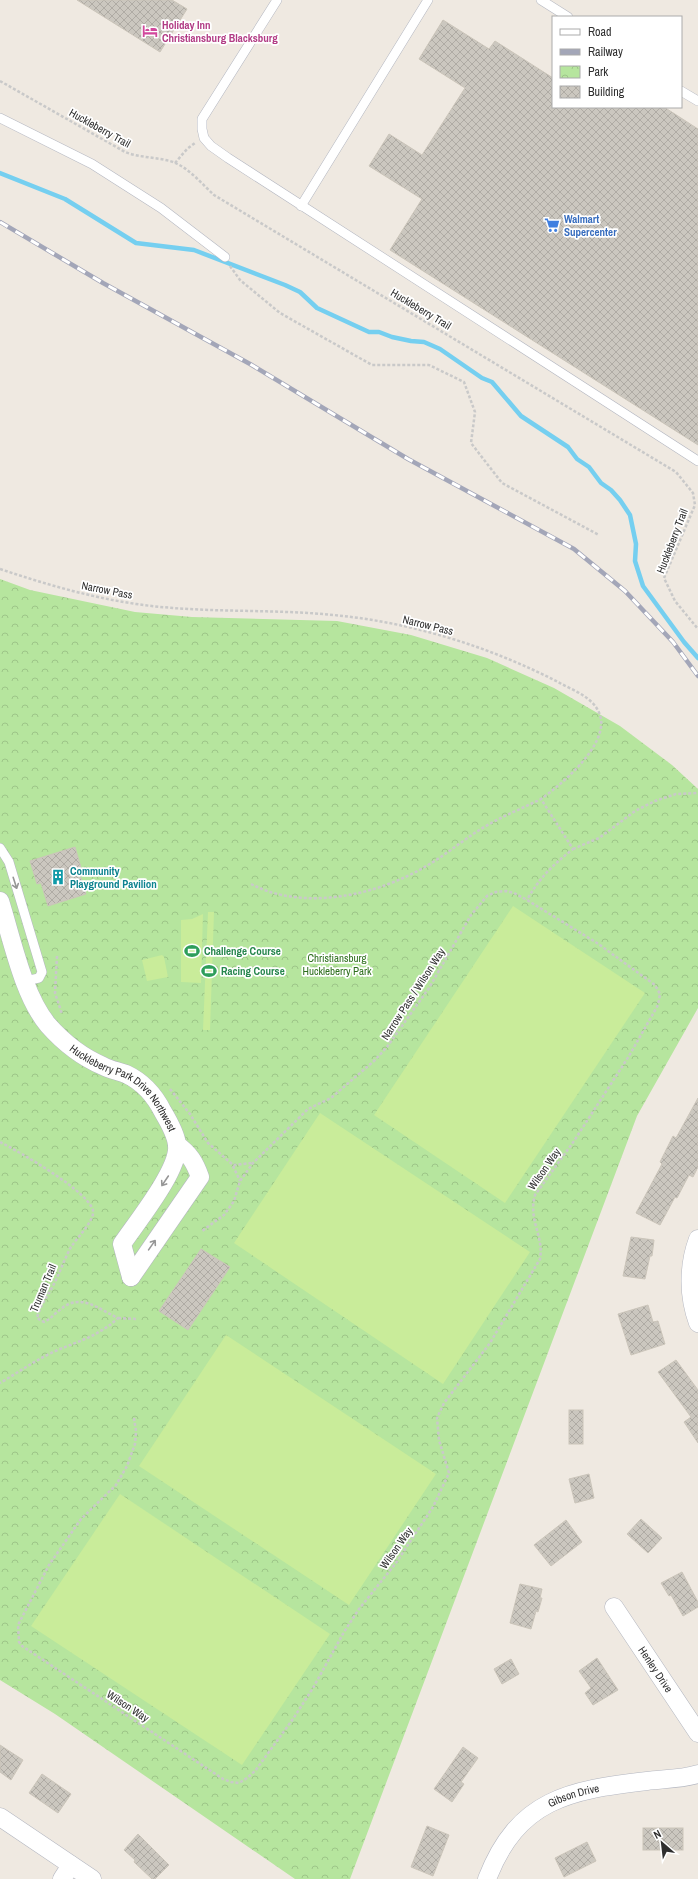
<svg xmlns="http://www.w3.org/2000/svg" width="698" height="1879" viewBox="0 0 698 1879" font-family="'Archivo Narrow',sans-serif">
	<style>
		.park { fill: url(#park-crowns) }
		.pitch { fill: #c9ec9a }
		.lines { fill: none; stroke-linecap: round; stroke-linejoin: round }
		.stream { stroke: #75cff0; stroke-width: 4.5 }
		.building { fill: url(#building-cross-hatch); stroke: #cbc5ba }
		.service-casing { stroke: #b4b7c1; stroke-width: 10 }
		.minor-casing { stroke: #b4b7c1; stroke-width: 19 }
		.path { stroke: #c9c9c9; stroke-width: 2.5; stroke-dasharray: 3 2; stroke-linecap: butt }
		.service { stroke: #fff; stroke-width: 9 }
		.minor { stroke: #fff; stroke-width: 18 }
		.rail-casing { stroke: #a3a6b8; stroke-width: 4.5 }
		.rail { stroke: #fff; stroke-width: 3; stroke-dasharray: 9; stroke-linecap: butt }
		.oneway { stroke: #969696 }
		.labels { text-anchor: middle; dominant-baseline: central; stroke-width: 3.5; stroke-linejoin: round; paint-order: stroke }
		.hotel-label { font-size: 11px; font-weight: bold; fill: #b23c85; stroke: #fff; text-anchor: start }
		.street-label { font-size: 11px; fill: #2e2e2e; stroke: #fff }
		.shop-label { font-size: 11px; font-weight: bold; fill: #366cbe; stroke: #fff; text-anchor: start }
		.culture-label { font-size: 11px; font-weight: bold; fill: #0d838f; stroke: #fff; text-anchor: start }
		.leisure-label { font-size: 11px; font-weight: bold; fill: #27864d; stroke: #fff; text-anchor: start }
		.park-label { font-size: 11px; fill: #2c6e1b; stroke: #fff }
	</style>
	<defs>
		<pattern id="park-crowns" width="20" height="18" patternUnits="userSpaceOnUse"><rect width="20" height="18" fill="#b6e59e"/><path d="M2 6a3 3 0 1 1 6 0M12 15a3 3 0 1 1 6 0" fill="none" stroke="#9dc588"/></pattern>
		<pattern id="building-cross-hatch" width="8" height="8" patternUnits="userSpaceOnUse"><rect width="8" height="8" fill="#cbc7bf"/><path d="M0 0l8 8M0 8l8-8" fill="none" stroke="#afaba4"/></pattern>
	</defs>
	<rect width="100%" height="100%" fill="#efe9e1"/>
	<path class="park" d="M0,579L30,590L135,612L192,617L337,621L411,635L487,658L554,688L620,726L672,765L698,789V1008L637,1116L350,1879H295L55,1714L0,1680Z"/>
	<g class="pitch">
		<path d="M513,906L645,993L505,1203L374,1115Z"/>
		<path d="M208,912H214L210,1030H203Z"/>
		<path d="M203,914L201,983L181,982V920L192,919Z"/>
		<path d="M162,955L164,957L168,977L147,981L142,960Z"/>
		<path d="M320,1113L530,1252L443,1384L234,1243Z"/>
		<path d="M226,1335L436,1474L349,1605L139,1466Z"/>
		<path d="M120,1494L330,1634L242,1765L31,1626Z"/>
	</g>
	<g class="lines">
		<path class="stream" d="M0,173L65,199L136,243L194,250L285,285L300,292L317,308L369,332H379L392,337L411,341L424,342L440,349L482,378L492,382L521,416L568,447L577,459L589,467L601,483L611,490L620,500L630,515L636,544L635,561L643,586L684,642L698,658"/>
	</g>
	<g class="building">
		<path d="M77,0H172L187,9L160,52Z"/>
		<path d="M443,20L489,49L495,41L553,78V107H664L698,129V445L390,250L422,199L369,166L389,134L422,155L465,88L419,59Z"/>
		<path d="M75,847L82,871L79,872L86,894L48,906L41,883L37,884L30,861Z"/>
		<path d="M698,1098V1167L693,1177L689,1175L677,1198L675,1197L660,1225L636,1213L662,1164L660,1162L673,1136L676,1138Z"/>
		<path d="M631,1237L654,1240L652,1256H650L645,1279L623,1276Z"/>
		<path d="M201,1249L230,1267L188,1330L159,1311Z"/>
		<path d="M648,1305L653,1322L658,1321L665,1344L631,1355L618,1314Z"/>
		<path d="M676,1360L698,1390V1443L684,1422L691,1417L658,1372Z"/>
		<rect x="569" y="1410" width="14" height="34"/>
		<path d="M589,1474L594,1498L575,1503L569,1479Z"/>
		<path d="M641,1519L662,1538L648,1553L627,1534Z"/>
		<path d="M566,1520L582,1542L551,1566L534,1545Z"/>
		<path d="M682,1572L698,1602V1607L683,1616L671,1595L669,1596L661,1583Z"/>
		<path d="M520,1584L542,1589L540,1598H542L538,1612L536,1611L531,1629L510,1623Z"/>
		<path d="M597,1658L618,1690L593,1705L585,1693L591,1688L579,1671Z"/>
		<path d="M511,1659L519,1674L502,1684L494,1669Z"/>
		<path d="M0,1745L23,1760L11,1780L0,1772Z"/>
		<path d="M463,1747L478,1758L461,1782L464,1784L452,1802L434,1789Z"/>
		<path d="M42,1774L71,1794L58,1813L29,1793Z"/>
		<path d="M427,1826L449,1835L433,1876L411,1867Z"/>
		<rect x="643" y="1828" width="40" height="22"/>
		<path d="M138,1834L169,1865L155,1879H152L134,1862L135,1860L124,1850Z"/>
		<path d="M587,1842L596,1861L564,1877L555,1858Z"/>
	</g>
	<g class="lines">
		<g class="service-casing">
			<g id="service">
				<path d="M277,0L202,119V129L204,138L211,146L228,158L698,461"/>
				<path d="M541,0L568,17"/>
				<path d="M681,91L698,101"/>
				<path d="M0,118L92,164L161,208L225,257"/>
				<path d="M301,206L428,0"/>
				<path d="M0,848L9,862L42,972L39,978L25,981"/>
			</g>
		</g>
		<g class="minor-casing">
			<g id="minor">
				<path id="s1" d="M0,901C12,939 23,995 48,1025C63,1042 82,1057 103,1066C110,1070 118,1071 126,1074C143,1082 155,1096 163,1112C169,1122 176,1134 177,1145C180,1169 136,1223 122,1244L131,1277"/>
				<path d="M698,1239C688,1266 688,1296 698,1323"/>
				<path d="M131,1277L200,1177C195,1163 190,1154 177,1145"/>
				<path id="s2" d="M614,1607L698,1733"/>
				<path d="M0,1817L92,1879"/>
				<path d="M62,1879L71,1865"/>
				<path id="s3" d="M487,1879C518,1799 569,1790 647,1781C663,1779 682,1779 698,1774"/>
			</g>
		</g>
		<g class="path">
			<path d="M0,81L125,152C140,158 158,157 173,162C189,168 202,184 214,195L676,472L693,493L695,505L664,578L675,601L698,629"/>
			<path d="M175,163L187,149L195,143"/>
			<path d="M230,266L240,280L280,313L372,365H429L464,382L475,412L471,443L502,483L599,535"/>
			<path d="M0,569C45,584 89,597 136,604C205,614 274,608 343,616C417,624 492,648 558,682C574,691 597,698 601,719C605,748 562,784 541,799L573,849C554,864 539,878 527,900"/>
			<path d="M573,849L599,838L635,811L655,801L676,794L698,793"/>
			<path d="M251,884C304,912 379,895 428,865C447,854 463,840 481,829C500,817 521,809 541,799"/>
			<path d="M57,956L55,993L62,1014"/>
			<path d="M170,1089L190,1114L208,1143L233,1165L252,1163"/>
			<path d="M0,1142C16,1150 98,1196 93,1214C91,1224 77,1238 71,1247C65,1258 61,1269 56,1280C50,1293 40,1305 37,1318L44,1322C51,1319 55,1313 61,1309C81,1292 100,1310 118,1318C98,1337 75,1342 51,1353C33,1362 17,1373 0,1383"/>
			<path d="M233,1166L240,1181"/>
			<path d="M118,1318L137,1319"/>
			<path d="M134,1418L136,1431L135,1444L127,1466L116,1485L81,1519L49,1565L18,1625L19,1642L22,1646L223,1779L231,1782L239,1783L247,1778L255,1771L293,1719L313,1688L344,1632L359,1609L396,1563L433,1507L449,1473L439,1440L437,1418L444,1403L490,1343L540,1259C544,1235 528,1221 535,1195L574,1141L629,1056L658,1005L660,994L655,985L597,943L527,900L514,893L506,891L496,892L487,896L471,915L429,988L387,1047L374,1061L331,1098L308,1109L253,1163L240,1181L234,1201L224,1215L202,1231"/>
		</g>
		<use href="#service" class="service"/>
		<use href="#minor" class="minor"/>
		<g class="rail-casing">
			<path id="rail" d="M0,222L103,283L250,364L408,459L574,549L625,591L673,642L698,676"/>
		</g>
		<use href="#rail" class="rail"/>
	</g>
	<defs><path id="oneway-shaft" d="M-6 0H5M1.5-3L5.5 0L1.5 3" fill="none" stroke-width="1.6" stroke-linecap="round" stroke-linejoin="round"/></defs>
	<g class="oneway">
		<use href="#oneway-shaft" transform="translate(15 883) rotate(72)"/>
		<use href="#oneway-shaft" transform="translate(165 1181) rotate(124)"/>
		<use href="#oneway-shaft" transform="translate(152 1245) rotate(-55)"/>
	</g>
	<defs>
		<g id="hotel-bare" transform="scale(1.2)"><path d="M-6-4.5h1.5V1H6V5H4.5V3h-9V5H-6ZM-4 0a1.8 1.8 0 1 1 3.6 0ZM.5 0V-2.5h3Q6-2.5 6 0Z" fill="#d1479c" stroke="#fff" stroke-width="2.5" paint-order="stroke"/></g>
		<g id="supermarket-bare" transform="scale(1.2)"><path d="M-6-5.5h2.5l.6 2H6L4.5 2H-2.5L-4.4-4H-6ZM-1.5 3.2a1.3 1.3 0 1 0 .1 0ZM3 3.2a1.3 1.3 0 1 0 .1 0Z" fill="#3f7fe0" stroke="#fff" stroke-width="2.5" paint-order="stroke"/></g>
		<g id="building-bare" transform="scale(1.2)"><path d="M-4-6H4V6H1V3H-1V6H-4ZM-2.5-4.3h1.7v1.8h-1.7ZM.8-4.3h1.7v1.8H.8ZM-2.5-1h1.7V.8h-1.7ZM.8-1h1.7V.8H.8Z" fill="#0f9aa8" stroke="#fff" stroke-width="2.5" paint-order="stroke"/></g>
		<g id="stadium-bare" transform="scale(1.2)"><path d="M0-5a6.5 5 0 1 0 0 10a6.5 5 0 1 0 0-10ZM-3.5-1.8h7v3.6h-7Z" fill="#2e9e5b" stroke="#fff" stroke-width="2.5" paint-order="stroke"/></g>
	</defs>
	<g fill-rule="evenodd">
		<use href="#hotel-bare" x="150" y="31"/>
		<use href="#supermarket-bare" x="552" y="225"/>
		<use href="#building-bare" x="58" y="877"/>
		<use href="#stadium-bare" x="192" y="951"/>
		<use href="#stadium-bare" x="209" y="971"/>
	</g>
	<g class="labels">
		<g class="hotel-label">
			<text x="162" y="25">Holiday Inn<tspan x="162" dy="13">Christiansburg Blacksburg</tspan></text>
		</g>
		<g class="street-label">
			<text transform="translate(100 128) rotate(29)">Huckleberry Trail</text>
			<text transform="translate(421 309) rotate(31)">Huckleberry Trail</text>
			<text transform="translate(672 541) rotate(-69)">Huckleberry Trail</text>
			<text transform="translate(107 590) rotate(11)">Narrow Pass</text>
			<text transform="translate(428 625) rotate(14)">Narrow Pass</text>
			<text transform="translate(413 994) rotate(-57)">Narrow Pass / Wilson Way</text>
			<text stroke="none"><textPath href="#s1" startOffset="234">Huckleberry Park Drive Northwest</textPath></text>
			<text transform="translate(544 1169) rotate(-55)">Wilson Way</text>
			<text transform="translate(43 1288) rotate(-67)">Truman Trail</text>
			<text transform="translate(396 1548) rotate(-55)">Wilson Way</text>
			<text stroke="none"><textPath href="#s2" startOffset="75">Henley Drive</textPath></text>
			<text transform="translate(128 1706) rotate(33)">Wilson Way</text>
			<text stroke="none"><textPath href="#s3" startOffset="126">Gibson Drive</textPath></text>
		</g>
		<g class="shop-label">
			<text x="564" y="219">Walmart<tspan x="564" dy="13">Supercenter</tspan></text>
		</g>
		<g class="culture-label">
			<text x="70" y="871">Community<tspan x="70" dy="13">Playground Pavilion</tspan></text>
		</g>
		<g class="leisure-label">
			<text x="204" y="951">Challenge Course</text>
			<text x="221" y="971">Racing Course</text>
		</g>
		<g class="park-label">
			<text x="337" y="958">Christiansburg<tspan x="337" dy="13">Huckleberry Park</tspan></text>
		</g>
	</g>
	<rect x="552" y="16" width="130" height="92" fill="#ffffff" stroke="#ababab"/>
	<rect x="560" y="29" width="20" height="6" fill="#ffffff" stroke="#ababab"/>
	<text x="588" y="36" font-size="12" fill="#2e2e2e">Road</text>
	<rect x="560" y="49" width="20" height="6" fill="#a3a6b8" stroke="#ababab"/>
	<text x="588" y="56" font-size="12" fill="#2e2e2e">Railway</text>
	<rect x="560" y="66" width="20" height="12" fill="url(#park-crowns)" stroke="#ababab"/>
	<text x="588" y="76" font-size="12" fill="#2e2e2e">Park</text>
	<rect x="560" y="86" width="20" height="12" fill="url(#building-cross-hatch)" stroke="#ababab"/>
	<text x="588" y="96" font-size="12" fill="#2e2e2e">Building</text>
	<g transform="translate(662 1843) rotate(332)" stroke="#ffffff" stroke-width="3" paint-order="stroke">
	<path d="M0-3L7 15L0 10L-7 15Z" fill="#2e2e2e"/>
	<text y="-6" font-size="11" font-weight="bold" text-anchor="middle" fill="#2e2e2e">N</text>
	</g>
</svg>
